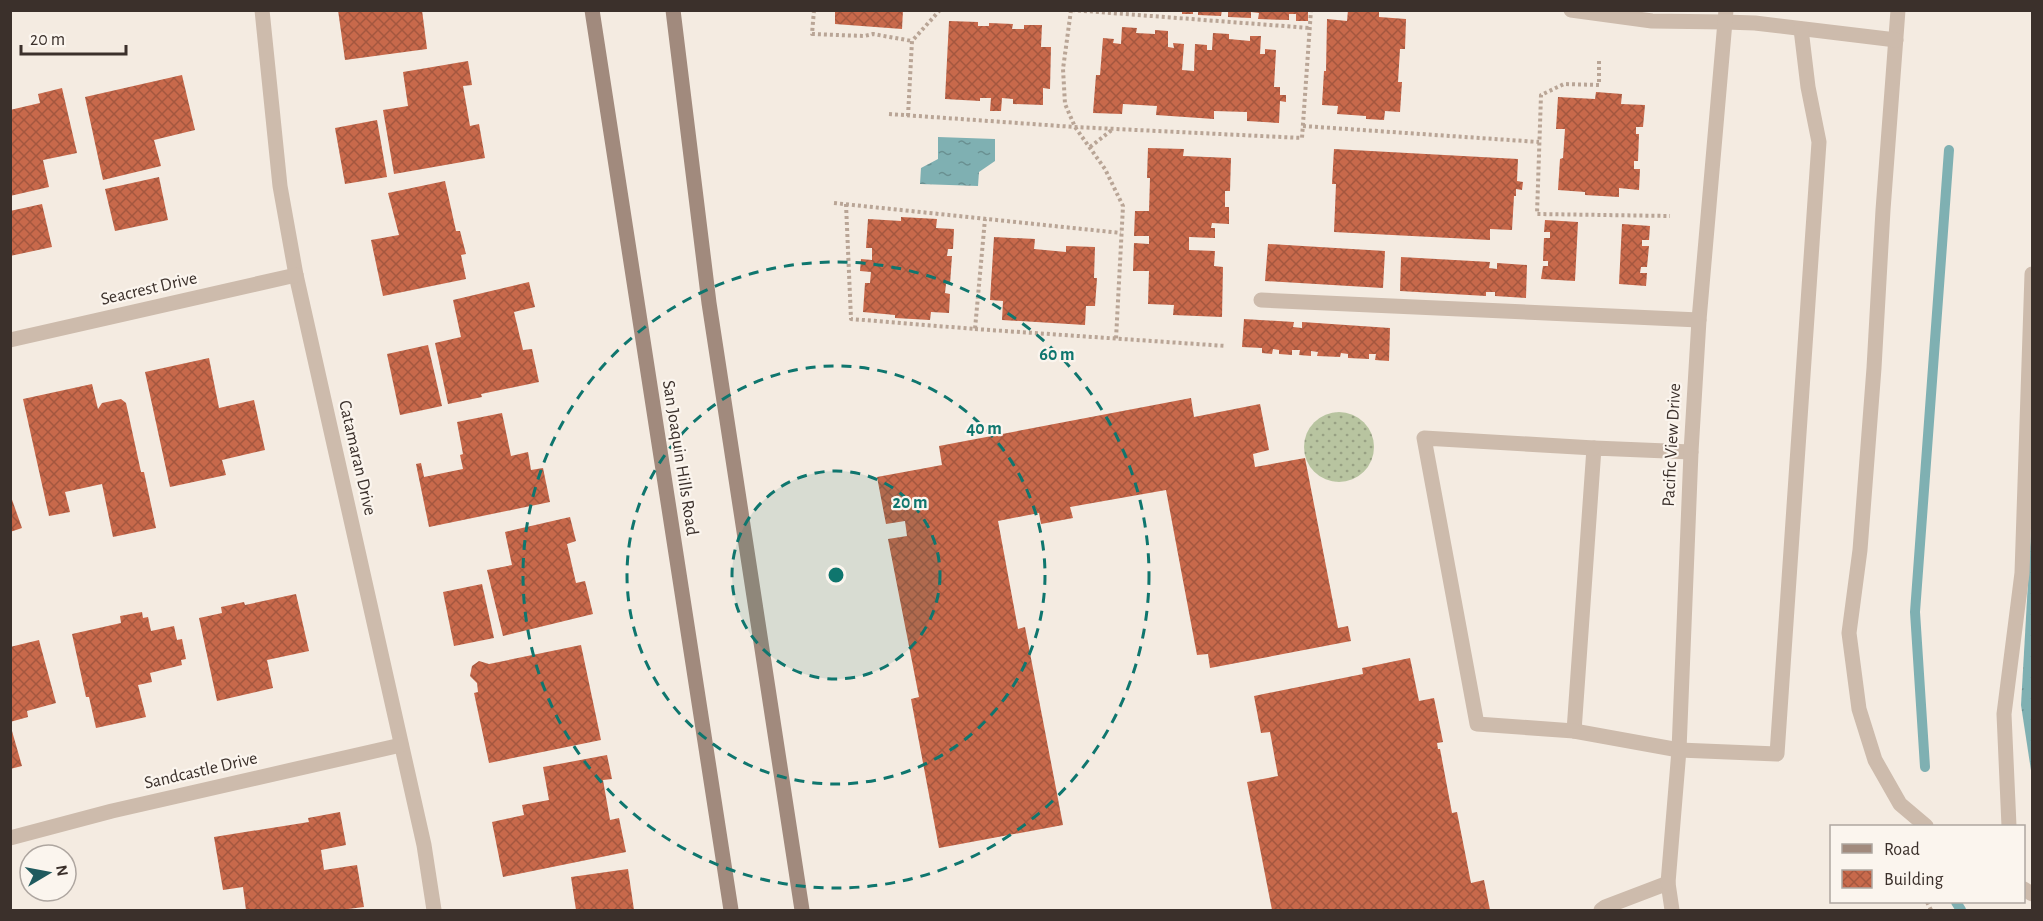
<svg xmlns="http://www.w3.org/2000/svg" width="2043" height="921" viewBox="0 0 2043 921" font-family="'Alegreya Sans',sans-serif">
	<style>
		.park { fill: url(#park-dots) }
		.water { fill: url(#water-ripples) }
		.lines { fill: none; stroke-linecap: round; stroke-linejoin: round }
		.stream { stroke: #7fb0b2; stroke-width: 10 }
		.building { fill: url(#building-cross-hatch) }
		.path { stroke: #b9a596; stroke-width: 4; stroke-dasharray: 3 3; stroke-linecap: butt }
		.lane { stroke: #cdbbac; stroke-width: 15 }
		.street { stroke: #cdbbac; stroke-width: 15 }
		.secondary { stroke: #a18a7d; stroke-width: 15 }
		.ring { fill: none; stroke: #0f766e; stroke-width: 3; stroke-dasharray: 10 8 }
		.labels { text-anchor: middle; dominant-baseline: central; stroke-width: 4.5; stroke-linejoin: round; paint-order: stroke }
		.street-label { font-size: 18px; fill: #3b302b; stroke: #fbf5ee }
		.centre { fill: #0f766e; stroke: #fbf5ee; stroke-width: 3 }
		.ring-label { font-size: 18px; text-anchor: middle; font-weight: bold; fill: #0f766e; stroke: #fbf5ee; stroke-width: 4.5; stroke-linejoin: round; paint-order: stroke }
	</style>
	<defs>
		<pattern id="park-dots" width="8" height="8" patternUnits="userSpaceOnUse" patternTransform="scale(1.5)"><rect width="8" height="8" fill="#b8c4a0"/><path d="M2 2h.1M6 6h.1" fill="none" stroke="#97a083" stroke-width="1.8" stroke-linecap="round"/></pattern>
		<pattern id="water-ripples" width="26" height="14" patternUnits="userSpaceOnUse" patternTransform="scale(1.5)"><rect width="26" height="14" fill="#7fb0b2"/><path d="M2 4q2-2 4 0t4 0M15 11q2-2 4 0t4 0" fill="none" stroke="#699091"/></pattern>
		<pattern id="building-cross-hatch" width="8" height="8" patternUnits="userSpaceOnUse" patternTransform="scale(1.5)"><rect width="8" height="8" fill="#c8694b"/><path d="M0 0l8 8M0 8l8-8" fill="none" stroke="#a4573f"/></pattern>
	</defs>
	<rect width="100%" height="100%" fill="#f4ebe1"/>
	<circle class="park" cx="1339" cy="447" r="35"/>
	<g class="water">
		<path d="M938,137L995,139V161L979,172L978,186L920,184L921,168L938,159Z"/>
		<path d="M2032,512V777L2021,705Z"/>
	</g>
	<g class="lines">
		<g class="stream">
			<path d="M1925,767L1915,612L1949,150"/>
			<path d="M1956,902L1961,910"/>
		</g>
	</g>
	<g class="building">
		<path d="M338,10H422L427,49L345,60Z"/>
		<path d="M835,10H903L902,29L835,24Z"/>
		<rect x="1182" y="10" width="11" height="4"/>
		<path d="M1198,10H1222L1221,16L1198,15Z"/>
		<path d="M1228,10H1308V21H1296V14H1289V20L1258,19L1259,13L1251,12V18L1228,17Z"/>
		<path d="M1348,10L1379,12V17L1406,19L1405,49H1400L1398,82H1402L1400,112L1385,111L1384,120L1366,119V116L1337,114L1338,106L1322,105L1324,71H1326L1327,19L1347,21Z"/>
		<path d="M949,21L978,22V26H989V23L1013,24L1012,29H1024V25H1042L1041,47H1051L1050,89L1043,88V105L1013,104V99L1002,98L1001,111H990L991,98H980V101L945,99Z"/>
		<path d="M1122,27L1137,28L1136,33L1155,34V30L1168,31V47L1174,48L1173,43L1184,44L1182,70L1194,71L1195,44L1207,45V50H1212L1213,33L1229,34V39L1250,41V36H1261L1260,54H1265V49L1276,50L1274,87H1280V95H1286V102L1280,101L1279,123L1247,121V112L1214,111V119L1156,115L1157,106L1123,104L1122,114L1093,113L1096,75H1100L1103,38L1114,39L1113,43L1121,44Z"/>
		<path d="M468,61L472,85L463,86L470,126L479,124L485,158L394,174L383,110L408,106L403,72Z"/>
		<path d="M182,75L195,130L154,140L161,166L103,180L85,97Z"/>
		<path d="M62,88L77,153L43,160L49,187L10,196V110L40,103L38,94Z"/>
		<path d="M1596,92L1622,94L1621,104L1645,105L1643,127H1636V134H1639L1638,161H1634V169H1640L1639,190L1619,188V197L1585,195V192L1558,190L1560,159L1563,158L1565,129H1556L1558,97L1595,99Z"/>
		<path d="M377,120L387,177L345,184L335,128Z"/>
		<path d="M1148,148L1184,149L1183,156L1231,158L1230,191H1225V207H1229V224L1212,223L1211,228H1215V238L1189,237V250L1215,251L1214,266L1223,267L1222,317L1173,315L1174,305L1148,304L1149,271H1133L1134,243L1149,244V236H1134L1135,211H1149L1150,178H1147Z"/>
		<path d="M1334,149L1518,159L1517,181L1523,182L1522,190L1516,189V196H1514L1512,230L1490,229V240L1334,232L1336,184H1332Z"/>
		<path d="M159,177L168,220L115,231L105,189Z"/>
		<path d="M445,181L456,231H460L466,254L461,255L466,279L383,296L371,240L399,235L388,193Z"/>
		<path d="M42,204L52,247L10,256V211Z"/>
		<path d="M901,217L937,219L936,228L954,229L953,249H948L947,256H952L950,284H946L945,293L950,294L949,313L931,312L930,320L895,318V315L863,312L865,283H870L871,272L860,271L861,259L872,260V248H866L868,219L901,221Z"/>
		<path d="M1545,220L1578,222L1575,281L1541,279L1543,266H1548V261H1543L1544,238H1550V232H1544Z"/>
		<path d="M1622,224L1650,226L1649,240H1642V246H1649L1647,267H1641L1640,273H1647L1646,286L1619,284Z"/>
		<path d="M994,237L1035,239L1034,249L1066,252V246L1095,247L1094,278H1097L1095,306H1086L1085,325L1002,320L1003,301L990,300Z"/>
		<path d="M1268,244L1385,251L1383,288L1265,281Z"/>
		<path d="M1401,257L1490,262L1489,268L1497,269V263L1527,265L1526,298L1495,296V292H1486V296L1400,291Z"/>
		<path d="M529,282L535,307L514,312L523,350L532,349L539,382L481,394L482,397L448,404L435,343L461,337L453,300Z"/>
		<path d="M1244,319L1294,322L1293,327L1302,328V322L1390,328L1389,361L1375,360L1376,354H1369V359L1348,358V354L1341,353L1340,357L1317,356L1318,352L1311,351V356L1299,355L1300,350H1292V355L1279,354V350L1273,349L1272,354L1262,353V348L1242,347Z"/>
		<path d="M428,345L442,406L400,415L387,354Z"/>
		<path d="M209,358L219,408L254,400L265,450L222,460L226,475L170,487L145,372Z"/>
		<path d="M92,384L98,409L102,403L121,399L126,403L141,472H144L156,528L113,537L102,484L65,492L70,512L49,516L23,399Z"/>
		<path d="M1191,398L1194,417L1260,404L1269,450L1253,454L1255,467L1305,458L1338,628L1348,626L1351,641L1210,668L1208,654L1197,655L1166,490L1070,507L1073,518L1041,524L1039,513L998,521L1018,629L1025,627L1063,825L939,848L911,699L919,697L888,539L907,536L905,521L886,524L877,477L942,465L939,446Z"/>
		<path d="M502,413L511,456L528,452L531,470L543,468L550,502L429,527L416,464L421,463L424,477L463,469L460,455L463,454L457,422Z"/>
		<path d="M10,494L22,528L10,532Z"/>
		<path d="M570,517L576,541L567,544L576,583L585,581L593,614L503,636L487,570L512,565L505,532Z"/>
		<path d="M482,584L494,638L454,646L443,592Z"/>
		<path d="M296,594L309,651L267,660L273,688L217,701L199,618L222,613L221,607L244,602L245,605Z"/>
		<path d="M142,612L143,618L148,617L151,631L174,626L177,640L182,639L186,659L181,660L182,665L150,673L152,682L138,685L146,717L96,728L89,697H86L72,634L121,623L120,616Z"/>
		<path d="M39,640L56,703L27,711L28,717L10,722V647Z"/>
		<path d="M581,645L601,740L489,763L474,693L478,692L477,683L470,676L472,666L479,661L489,664Z"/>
		<path d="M1410,658L1419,701L1434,698L1443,742L1437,743L1438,749H1440L1452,813L1457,812L1471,883L1484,880L1490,910H1272L1247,782L1278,776L1270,732L1261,733L1254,696L1363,674L1362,668Z"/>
		<path d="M10,724L22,766L10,769Z"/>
		<path d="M607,755L612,779L603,780L610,820L619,818L626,852L503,877L492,822L524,815L522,805L549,800L543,767Z"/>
		<path d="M340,812L346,845L321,850L324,870L357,865L364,907L340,910H246L243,887L223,890L214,837L309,822L308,818Z"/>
		<path d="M628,869L634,910H576L571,877Z"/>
	</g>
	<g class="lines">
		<g class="path">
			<path d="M814,10L812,34L864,36L873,34L912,41"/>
			<path d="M1071,10L1063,69L1065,104L1075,127L1105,169L1123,206L1116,339"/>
			<path d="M1072,10L1310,28"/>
			<path d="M1599,61V85L1564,84L1541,95L1537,214L1670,216"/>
			<path d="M889,114L1075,127L1302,138L1311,10"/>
			<path d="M908,116L912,41L940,10"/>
			<path d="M1303,126L1539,142"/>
			<path d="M1090,147L1113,129"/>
			<path d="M834,203L1121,233"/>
			<path d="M846,204L851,319L975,329L985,219"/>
			<path d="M975,329L1226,346"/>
			<path d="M1927,902L1931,910"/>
		</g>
		<g class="lane">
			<path d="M1898,10L1883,210L1874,368L1860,550L1849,633L1859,709L1875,760L1900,804L1926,826"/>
			<path d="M1725,22L1755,23L1896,40"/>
			<path d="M1261,300L1699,320"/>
			<path d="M1691,452L1594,448L1574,731L1679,750L1777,754L1819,142L1808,87L1801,29"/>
			<path d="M1574,731L1477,724L1424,438L1594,448"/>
			<path d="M2009,826L2004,714L2022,573L2032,274"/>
			<path d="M2024,889L2032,894"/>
			<path d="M1601,910L1605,907L1668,883L1672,910"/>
		</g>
		<g class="street">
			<path d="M262,10L280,186L296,275L424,845L434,910"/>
			<path d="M1571,10L1652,21L1725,22"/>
			<path d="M10,340L296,275"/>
			<path d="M10,838L112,811L401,745"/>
			<path d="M1668,883L1679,750L1691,452L1699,320L1726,10"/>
		</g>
		<g class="secondary">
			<path d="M592,10L731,910"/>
			<path d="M673,10L709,303L802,910"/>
		</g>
	</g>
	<circle cx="836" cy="575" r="104" fill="#0f766e" fill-opacity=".12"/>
	<g class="ring">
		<circle cx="836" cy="575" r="104"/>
		<circle cx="836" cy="575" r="209"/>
		<circle cx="836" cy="575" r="313"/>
	</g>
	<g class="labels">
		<g class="street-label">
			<text transform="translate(149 289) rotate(-13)">Seacrest Drive</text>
			<text transform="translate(1672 445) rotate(-87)">Pacific View Drive</text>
			<text transform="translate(357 458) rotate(77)">Catamaran Drive</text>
			<text transform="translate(680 458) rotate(81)">San Joaquin Hills Road</text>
			<text transform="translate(201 771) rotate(-13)">Sandcastle Drive</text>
		</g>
	</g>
	<circle cx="836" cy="575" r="9" class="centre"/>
	<g class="ring-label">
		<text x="1057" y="360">60 m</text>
		<text x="984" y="434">40 m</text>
		<text x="910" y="508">20 m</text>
	</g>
	<rect width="2043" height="921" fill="none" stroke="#3b302b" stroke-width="24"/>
	<rect x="1830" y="825" width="195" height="78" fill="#fbf5ee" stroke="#aea6a0" stroke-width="1.5"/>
	<rect x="1842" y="844" width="30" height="9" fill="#a18a7d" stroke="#aea6a0" stroke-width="1.5"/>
	<text x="1884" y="855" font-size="18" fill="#3b302b">Road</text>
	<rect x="1842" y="870" width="30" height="18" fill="url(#building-cross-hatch)" stroke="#aea6a0" stroke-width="1.5"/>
	<text x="1884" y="885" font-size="18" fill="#3b302b">Building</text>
	<g transform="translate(48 873) rotate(80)"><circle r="28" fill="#fbf5ee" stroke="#aea6a0" stroke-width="1.5"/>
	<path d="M0-4.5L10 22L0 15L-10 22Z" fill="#1f5a5e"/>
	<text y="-9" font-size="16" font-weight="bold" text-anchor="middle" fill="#3b302b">N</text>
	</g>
	<path d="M21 45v9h105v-9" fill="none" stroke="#3b302b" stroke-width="3"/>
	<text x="30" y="45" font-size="18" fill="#3b302b" stroke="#fbf5ee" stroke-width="4.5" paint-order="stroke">20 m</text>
</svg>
